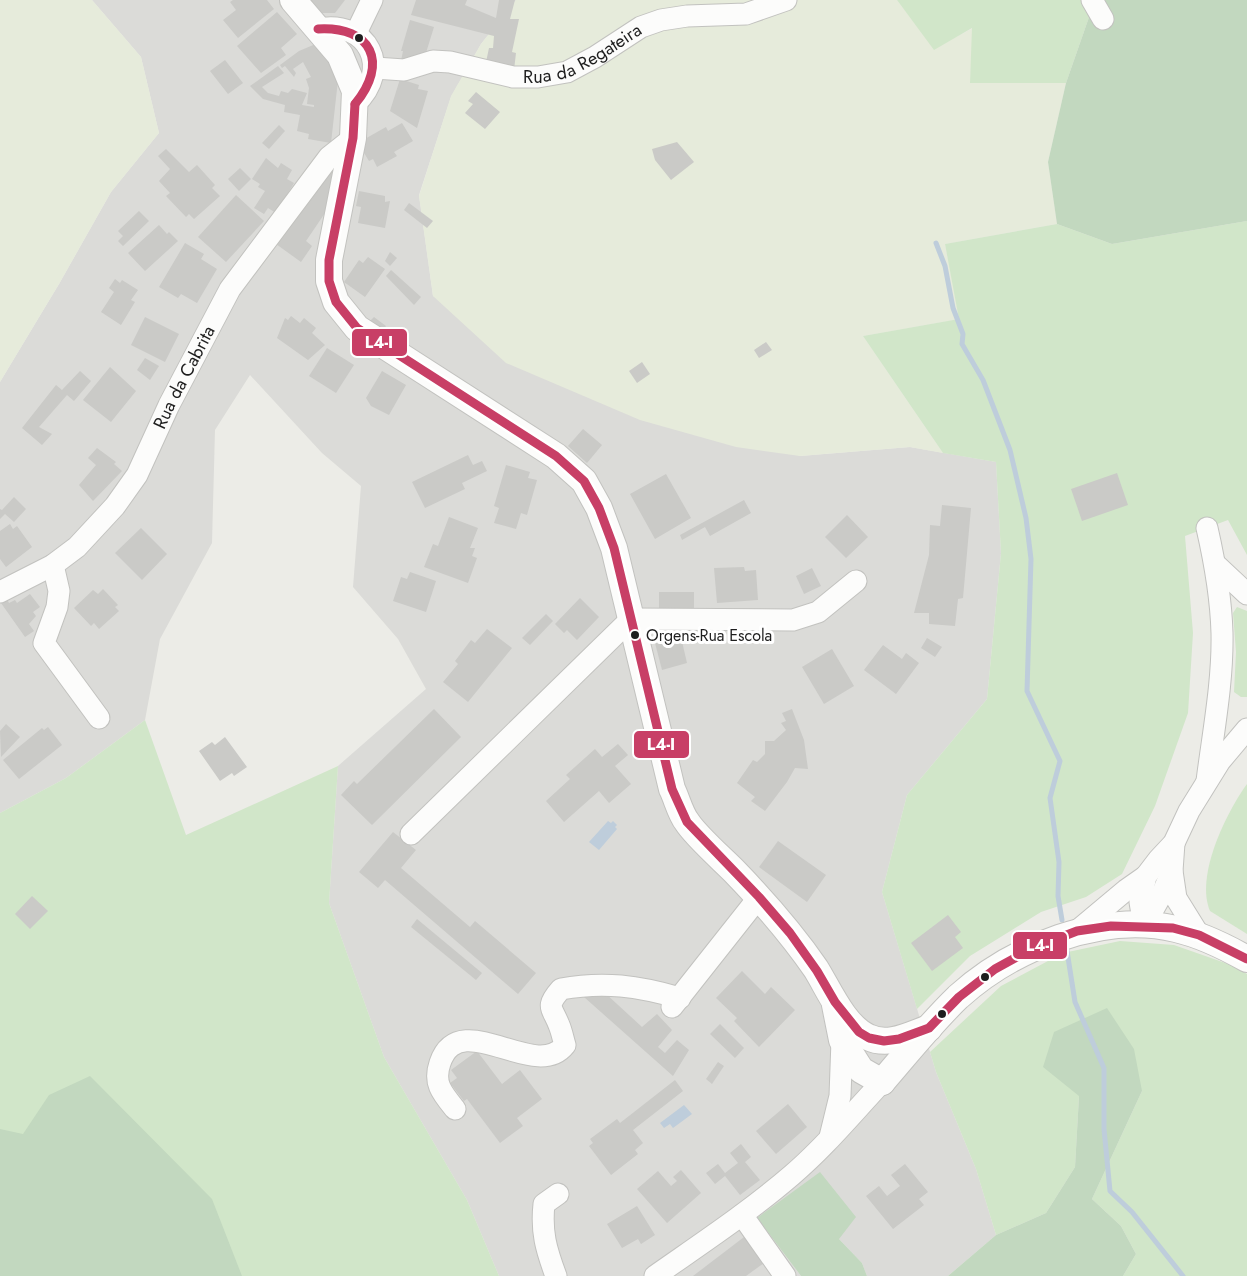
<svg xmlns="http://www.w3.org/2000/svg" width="1247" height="1276" viewBox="0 0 1247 1276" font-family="Jost,sans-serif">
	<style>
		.residential { fill: #dbdbd8 }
		.farmland { fill: #e6ebdb }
		.grass { fill: #d1e6c9 }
		.forest { fill: #c2d8bf }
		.water { fill: #becddb }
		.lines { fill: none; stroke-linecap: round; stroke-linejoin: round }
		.stream { stroke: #becddb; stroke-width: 5 }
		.building { fill: #cacac7 }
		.minor-casing { stroke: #c2c2bf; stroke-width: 23 }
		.tertiary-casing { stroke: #c2c2bf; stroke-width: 28 }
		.minor { stroke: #fcfcfb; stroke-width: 21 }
		.tertiary { stroke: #fcfcfb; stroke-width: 26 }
		.bus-1-casing { stroke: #fff; stroke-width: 14 }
		.bus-1 { stroke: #c83f66; stroke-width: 9 }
		.bus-dot { fill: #1e1e1e; stroke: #fff; stroke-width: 2 }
		.labels { text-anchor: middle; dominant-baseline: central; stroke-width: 6; stroke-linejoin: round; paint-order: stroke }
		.bus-label { font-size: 16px; fill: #1e1e1e; stroke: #fff; text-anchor: start }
		.street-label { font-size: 18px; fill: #1e1e1e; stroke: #fff }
		.line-badge { stroke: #fff; stroke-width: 2 }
		.badge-label { font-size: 16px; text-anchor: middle; font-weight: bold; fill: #fff }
	</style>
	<rect width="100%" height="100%" fill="#ecece7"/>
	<path class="residential" d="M92,0H516L481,44L451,97L419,195L433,296L800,456L910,447L996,462L1001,553L987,699L907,795L882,892L936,1072L976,1169L996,1235L948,1276H867L862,1263L839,1239L757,1218L801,1276H499L467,1200L384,1057L329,903L338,766L426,689L398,639L353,587L361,486L322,453L250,375L215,430L212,543L160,639L145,720L66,778L0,813V382L59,284L111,192L159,133L141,57Z"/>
	<g class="farmland">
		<path d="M0,0H92L141,57L159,133L111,192L59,284L0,382Z"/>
		<path d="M516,0H897L934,49L973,28L970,83H1066L1048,162L1057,224L945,244L960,319L863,336L943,453L910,447L800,456L736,447L640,420L506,363L433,296L419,196L451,96L481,44Z"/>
	</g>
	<g class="grass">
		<path d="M897,0H1095L1066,83H970L972,28L934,50Z"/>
		<path d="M1247,221V555L1228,520L1185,536L1193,633L1188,713L1155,806L1122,874L1086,897L1041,912L970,956L917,1009L882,892L907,795L987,699L1001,553L996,462L943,453L863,336L959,319L945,244L1057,224L1112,244Z"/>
		<path d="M1237,607L1247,611V697H1241L1234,692L1236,652L1233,613Z"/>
		<path d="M145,720L186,835L338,766L329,903L384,1057L467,1200L499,1276H0V813L66,778Z"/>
		<path d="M1247,784V934L1210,911C1195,876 1226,813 1247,784Z"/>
		<path d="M1120,941L1174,945L1231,965L1247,974V1276H1123L1136,1254L1121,1226L1092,1199L1142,1091L1079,1096L1075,1167L1046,1213L996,1235L976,1169L936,1072L930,1052L1001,986L1063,953Z"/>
	</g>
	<g class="forest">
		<path d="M1095,0H1247V221L1112,244L1057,224L1048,162L1066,83Z"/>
		<path d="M1107,1008L1134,1049L1142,1091L1092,1199L1121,1226L1136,1254L1123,1276H948L996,1235L1046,1213L1075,1167L1079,1096L1043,1067L1054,1032Z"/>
		<path d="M90,1076L212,1199L242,1276H0V1129L23,1134L49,1095Z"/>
		<path d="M820,1172L856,1217L839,1239L862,1263L867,1276H801L757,1218Z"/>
	</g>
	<g class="water">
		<path d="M608,821L611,823L613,821L617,825L615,827L617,829L599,850L589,842Z"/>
		<path d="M684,1105L692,1114L673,1128L670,1124L664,1128L660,1123Z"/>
	</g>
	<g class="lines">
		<g class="stream">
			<path d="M936,243L945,266L953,308L963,334L962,344L983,380L1010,450L1026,518L1031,559L1027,691L1060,761L1050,798L1059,862L1058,896L1062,920"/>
			<path d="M1067,951L1075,1002L1104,1068V1129L1110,1191L1132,1212L1183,1276"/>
		</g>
	</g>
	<g class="building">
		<path d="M233,0H267L274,9L238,38L223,20L236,10L230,2Z"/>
		<path d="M305,0H345L335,13H316Z"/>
		<path d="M416,0H467L465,5L496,18L499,0H515L510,19H519L512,52L516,53L514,70L486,62L489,48H493L494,36L411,15Z"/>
		<path d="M277,12L297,34L281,48L286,55L261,73L237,46Z"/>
		<path d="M410,20L434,27L425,56L401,61L403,51H401Z"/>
		<path d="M318,43L338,80L331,143L308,139L309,134L297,131L300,115L284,112L285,105L263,99L250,86L278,66L284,73L262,87L268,93L279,96L281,91L288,93L292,89L307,93L302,105L314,107V105L307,104L309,88L306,79L311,77L303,62L293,69L296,73L294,77L285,66L282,68L280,65L299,51Z"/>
		<path d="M225,60L243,83L228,94L210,71Z"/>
		<path d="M400,79L419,85L418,89L428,91L417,128L390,111Z"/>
		<path d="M476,92L500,112L485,129L465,113L473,104L468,101Z"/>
		<path d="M402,123L413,141L394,152L397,156L377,167L373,159L369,161L361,148L366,145L363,140L386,127L388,131Z"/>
		<path d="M279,125L285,131L269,149L262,143Z"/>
		<path d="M677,142L694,162L671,180L655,160L652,149Z"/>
		<path d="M166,149L189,172L197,165L215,185L212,188L220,196L194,219L189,214L186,217L166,196L170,193L159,181L170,169L158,156Z"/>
		<path d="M266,158L278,168L281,163L292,170L287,179L294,183L276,213L268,208L264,214L254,208L265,191L258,187L260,184L252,179Z"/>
		<path d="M327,167L335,171L325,213L306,241L312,246L301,262L276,244Z"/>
		<path d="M240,168L251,179L239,191L228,179Z"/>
		<path d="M359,191L385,196V202L390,201L385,228L358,223L361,207L356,206Z"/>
		<path d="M236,195L264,221L226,262L198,237Z"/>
		<path d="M409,203L433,221L427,228L404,210Z"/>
		<path d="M139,211L149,221L123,246L118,241L123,236L118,231Z"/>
		<path d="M159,225L167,234L169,232L178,241L145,271L128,253Z"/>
		<path d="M185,243L204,254L201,259L217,269L197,303L181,294L178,298L159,287Z"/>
		<path d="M390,252L397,258L390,266L385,261Z"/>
		<path d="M368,257L385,269L365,297L344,282L359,260L363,263Z"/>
		<path d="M391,270L421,297L414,305L386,276Z"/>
		<path d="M115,279L120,283L122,280L138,290L131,300L135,302L121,325L101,312L114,292L109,288Z"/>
		<path d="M291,316L300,323L304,318L316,328L312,333L325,345L308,360L277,338L285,318L288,320Z"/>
		<path d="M145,317L179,334L165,362L131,345Z"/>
		<path d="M374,317L386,326L382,332L369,322Z"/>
		<path d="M766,342L772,350L759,358L754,350Z"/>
		<path d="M327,348L354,365L336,393L309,376Z"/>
		<path d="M145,358L159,366L150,380L137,370Z"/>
		<path d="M642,362L650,374L637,383L629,371Z"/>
		<path d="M110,367L136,391L111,422L83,400Z"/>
		<path d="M80,371L91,381L74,401L67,395L39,427L52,434L42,445L22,428L56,385L62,390Z"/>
		<path d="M382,371L406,385L389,415L371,406L366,398Z"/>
		<path d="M583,429L602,445L587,463L568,446Z"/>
		<path d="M97,448L116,462L114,464L122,471L93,501L79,485L96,465L88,458Z"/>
		<path d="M468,455L473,465L482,461L487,471L462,483L465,489L425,508L412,482Z"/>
		<path d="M506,465L530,472L528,478L537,480L527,515L521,513L516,529L494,523L499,508L494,506Z"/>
		<path d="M1117,473L1128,505L1082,521L1071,489Z"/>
		<path d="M666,474L691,518L655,539L630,494Z"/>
		<path d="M14,497L26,509L14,522L5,514L0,519V509L2,510Z"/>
		<path d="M744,500L751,513L710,536L705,527L682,540L680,535Z"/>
		<path d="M942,505L971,508L963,598L958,599L955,626L929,624V613H914L929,555L930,525L940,526Z"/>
		<path d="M847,515L868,537L846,558L825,537Z"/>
		<path d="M449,517L478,528L470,548H475L472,556L477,558L468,583L424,567L433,544L438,546Z"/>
		<path d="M10,524L13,529L17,526L32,547L6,567L0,559V531Z"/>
		<path d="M141,528L167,554L142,580L115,553Z"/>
		<path d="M744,567L745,571L756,570L758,600L717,603L714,568Z"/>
		<path d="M812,568L821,586L804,594L796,576Z"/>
		<path d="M410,572L436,581L426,612L393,601L401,577L407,579Z"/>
		<path d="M103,589L118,605L115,607L119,611L99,629L94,623L91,626L74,608L93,590L98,594Z"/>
		<rect x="659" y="592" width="35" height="21"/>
		<path d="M30,594L40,607L33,612L36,616L29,624L34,631L25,637L1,603L7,599L9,603L15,600L17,603Z"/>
		<path d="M580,598L599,617L577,640L567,630L564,633L555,624Z"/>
		<path d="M546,614L553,621L530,645L522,638Z"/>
		<path d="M487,629L512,648L468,702L443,682L458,664L455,661L471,640L475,643Z"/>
		<path d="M680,633L687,663L662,670L654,639Z"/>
		<path d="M927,638L942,647L935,657L921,648Z"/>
		<path d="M883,645L902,659L906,653L919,663L896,694L864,670Z"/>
		<path d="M832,649L854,686L824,704L802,667Z"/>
		<path d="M434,709L461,737L372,825L341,795L354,781L357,784Z"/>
		<path d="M792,709L804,740L808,769L795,768L787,782L765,811L751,801L755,797L737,783L753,760L757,762L765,754V741H774L786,730L781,723L786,721L782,713Z"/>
		<path d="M6,724L20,737L1,757L0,731Z"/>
		<path d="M48,727L62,745L19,779L3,760L42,728L44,730Z"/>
		<path d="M225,737L247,767L234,776L232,773L220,781L199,751L212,742L215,745Z"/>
		<path d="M618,744L628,755L615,766L631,784L609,803L599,791L564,822L546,801L570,779L566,775L595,749L602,757Z"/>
		<path d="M393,832L416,850L401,868L470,927L475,921L536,973L518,994L385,880L378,888L359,872Z"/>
		<path d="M778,841L826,875L807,902L759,867Z"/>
		<path d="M32,896L48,911L30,929L15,914Z"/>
		<path d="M948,915L961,932L955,937L963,948L932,971L911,943Z"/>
		<path d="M417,919L482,973L476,980L411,927Z"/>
		<path d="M742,971L765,994L771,987L795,1010L759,1047L734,1021L737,1018L716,998Z"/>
		<path d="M605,993L642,1027L657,1014L672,1030L658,1047L665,1053L677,1040L689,1050L673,1076L584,997Z"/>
		<path d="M720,1024L744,1048L735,1058L710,1034Z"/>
		<path d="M477,1051L502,1084L520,1070L542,1099L517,1118L523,1126L500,1143L467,1099L464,1101L450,1083L457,1078L451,1070Z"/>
		<path d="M718,1062L724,1066L712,1084L706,1079Z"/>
		<path d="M675,1080L683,1091L633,1130L643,1143L635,1150L638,1154L611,1175L589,1146L593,1143L590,1139L617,1119L620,1123Z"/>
		<path d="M788,1104L807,1127L776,1154L756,1131Z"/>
		<path d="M741,1144L751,1157L745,1162L760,1180L740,1195L725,1176L715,1184L706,1173L718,1164L725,1173L738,1163L730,1153Z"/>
		<path d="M905,1164L928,1192L919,1199L924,1205L893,1229L866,1196L879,1186L887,1196L900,1186L891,1175Z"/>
		<path d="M681,1170L701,1193L667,1223L637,1189L658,1171L671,1186L677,1181L673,1177Z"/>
		<path d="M637,1206L655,1235L641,1244L638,1239L622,1248L607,1224Z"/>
		<path d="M748,1234L768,1260L746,1276H693Z"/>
	</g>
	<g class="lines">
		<g class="minor-casing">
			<g id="minor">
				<path d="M1092,0L1103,19"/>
				<path d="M318,29C368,19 393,69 355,104"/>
				<path d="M356,33L372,0"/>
				<path id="s1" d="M375,68L404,70L433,61L450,62L513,77H538L567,72L595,57L641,27L661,20L687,16L746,14L786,0"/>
				<path d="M1207,528C1215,563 1221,597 1222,633C1223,682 1213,733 1207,781"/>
				<path d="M53,565L59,591L57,607L44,643L99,718"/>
				<path d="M1216,565L1247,594"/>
				<path id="s2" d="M0,592L53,565L77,547L115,506L137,475L169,405L230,289L329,157L353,138"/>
				<path d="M411,834L631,619L793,620L818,612L856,581"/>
				<path d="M1174,843L1172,871L1176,898L1199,935"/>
				<path d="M1144,926L1140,902L1146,876L1159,859L1174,843L1189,811L1220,761L1247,729"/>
				<path d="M1144,926L1163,892L1172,871"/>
				<path d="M1077,931L1126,890L1146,876"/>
				<path d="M672,1007L759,897"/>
				<path d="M455,1109C442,1093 433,1083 440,1063C460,1005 535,1083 565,1045C563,1039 562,1032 559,1025C552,1007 545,1007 561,989C604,981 638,986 680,998"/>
				<path d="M830,1137L840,1096L842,1040"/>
				<path d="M742,1215L785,1276"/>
				<path d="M556,1276C546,1249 541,1232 544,1204L558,1194"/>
				<path d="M655,1276C702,1243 749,1212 792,1175C825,1147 853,1113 882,1082"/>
			</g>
		</g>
		<g class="tertiary-casing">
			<g id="tertiary">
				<path d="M293,0L340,55L355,91L353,138L329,260V281L336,302L357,328L556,456L584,481L599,508L614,548L672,789C677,799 680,813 687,822C696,836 721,858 734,871C764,902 792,934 816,969C829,990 844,1026 868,1037C888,1047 909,1035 929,1028"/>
				<path d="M835,1005L842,1040L861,1070L882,1082"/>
				<path d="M882,1082C907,1053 931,1023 958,997C1012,948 1102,911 1176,929C1202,935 1224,946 1247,959"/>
			</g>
		</g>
		<use href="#minor" class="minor"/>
		<use href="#tertiary" class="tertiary"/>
		<g class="bus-1-casing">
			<g id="bus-1">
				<path d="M318,29C372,26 389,63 355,104"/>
				<path d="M355,104L353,138L329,260V281L336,302L357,328L556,456L584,481L599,508L614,548L672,789L687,822L759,897L790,933L817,971L835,1002L859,1032L869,1038L884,1041L899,1039L929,1028L959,997L995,969L1033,948L1077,931L1111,926L1173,928L1199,935L1247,959"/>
			</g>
		</g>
		<use href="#bus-1" class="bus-1"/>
	</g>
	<g class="bus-dot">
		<circle cx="359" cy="38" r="5"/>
		<circle cx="635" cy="635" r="5"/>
		<circle cx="985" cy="977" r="5"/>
		<circle cx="942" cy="1014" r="5"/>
	</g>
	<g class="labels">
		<g class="bus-label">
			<text x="646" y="635">Orgens-Rua Escola</text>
		</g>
		<g class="street-label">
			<text stroke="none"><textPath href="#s1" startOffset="216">Rua da Regateira</textPath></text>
			<text stroke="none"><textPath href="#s2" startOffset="292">Rua da Cabrita</textPath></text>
		</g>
	</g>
	<g class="line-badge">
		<rect x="351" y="328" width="57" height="29" rx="6" fill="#c83f66"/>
		<rect x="633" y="730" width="57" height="29" rx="6" fill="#c83f66"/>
		<rect x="1012" y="931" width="56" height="29" rx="6" fill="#c83f66"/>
	</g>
	<g class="badge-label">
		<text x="379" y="348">L4-I</text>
		<text x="661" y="750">L4-I</text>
		<text x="1040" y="951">L4-I</text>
	</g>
</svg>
